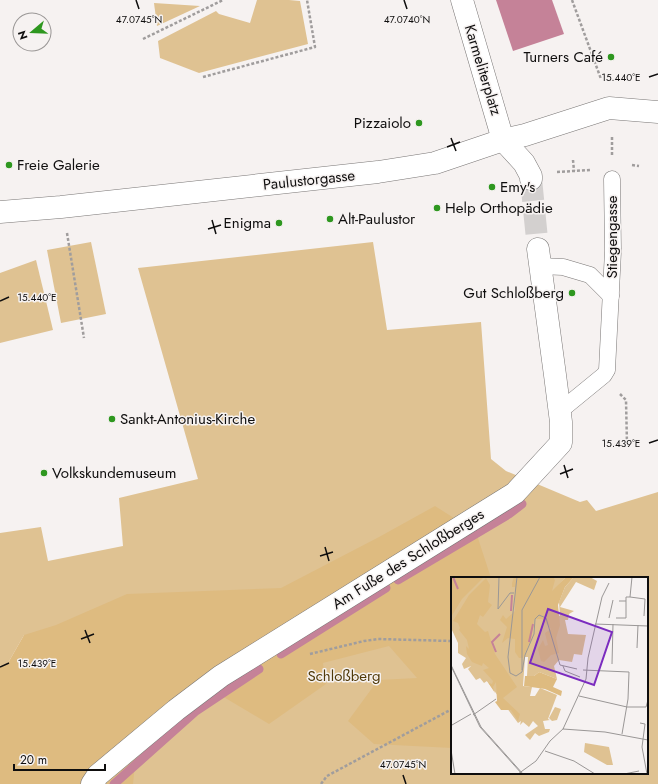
<svg xmlns="http://www.w3.org/2000/svg" width="658" height="784" viewBox="0 0 658 784" font-family="Jost,sans-serif">
	<style>
		.green { fill: #dfc292; fill-rule: evenodd }
		.forest { fill: #debb80 }
		.water { fill: #c58298 }
		.lines { fill: none; stroke-linecap: round; stroke-linejoin: round }
		.stream { stroke: #c58298; stroke-width: 9 }
		.street-tunnel { stroke: #d3d0cf; stroke-width: 22; stroke-dasharray: 22 11; stroke-linecap: butt }
		.lane-casing { stroke: #797675; stroke-width: 17 }
		.street-casing { stroke: #797675; stroke-width: 23 }
		.path { stroke: #a09d9d; stroke-width: 2.5; stroke-dasharray: 3 2; stroke-linecap: butt }
		.lane { stroke: #fff; stroke-width: 16 }
		.street { stroke: #fff; stroke-width: 22 }
		.ticks { fill: none; stroke: #0f0e0e; stroke-width: 1.5 }
		.poi-dot { fill: #2e971f; stroke: #f6f2f1; stroke-width: 1.5 }
		.labels { text-anchor: middle; dominant-baseline: central; stroke-width: 3; stroke-linejoin: round; paint-order: stroke }
		.poi-label { font-size: 15px; fill: #0f0e0e; stroke: #f6f2f1; text-anchor: start }
		.street-label { font-size: 15px; fill: #0f0e0e; stroke: #f6f2f1 }
		.park-label { font-size: 15px; fill: #513a09; stroke: #f6f2f1 }
		.inset-river { fill: none; stroke: #c58298; stroke-width: 2 }
		.inset-road { fill: none; stroke: #9a9796; stroke-width: 1 }
		.view { fill: #7b2cbf; fill-opacity: 0.15; stroke: #7b2cbf; stroke-width: 2 }
		.inset-edge { fill: none; stroke: #0f0e0e; stroke-width: 2 }
		.ticks-label { font-size: 10px; text-anchor: middle; fill: #0f0e0e; stroke: #f6f2f1; stroke-width: 3; stroke-linejoin: round; paint-order: stroke }
	</style>
	<rect width="100%" height="100%" fill="#f6f2f1"/>
	<g class="green">
		<path d="M257,0H289L300,1L308,44L199,73L160,58L158,41L216,11L219,14L250,23Z"/>
		<path d="M154,3L200,6L157,26Z"/>
		<path d="M91,242L106,314L61,323L47,250Z"/>
		<path d="M373,242L387,330L481,322L491,459L506,471L580,502L587,500L596,511L658,492V784H0L24,635L8,663L0,666V533L41,527L48,561L123,546L119,498L198,479L138,268ZM452,578H647V773H452Z"/>
		<path d="M36,260L53,330L0,343V273Z"/>
	</g>
	<path class="forest" d="M435,506L476,532L491,578H452V748L374,744L348,721L378,680L417,678L389,646L323,663L326,684L269,724L200,683L132,737L135,764L133,784H0V666L8,663L24,635L56,625L127,594L281,588L379,537Z"/>
	<path class="water" d="M496,0H552L564,34L513,51Z"/>
	<g class="lines">
		<g class="stream">
			<path d="M398,580L509,514L522,504"/>
			<path d="M281,654L386,588"/>
			<path d="M114,784L196,711L259,669"/>
		</g>
		<path class="street-tunnel" d="M531,179L538,249"/>
		<g class="lane-casing">
			<g id="lane">
				<path d="M540,266L563,267L590,275L611,296"/>
				<path d="M560,411L604,375L607,370L613,251L612,179"/>
			</g>
		</g>
		<g class="street-casing">
			<g id="street">
				<path d="M462,0L503,140L524,163L531,176V179"/>
				<path d="M0,212L61,207L378,172L435,163L503,140L525,135L609,108L658,112"/>
				<path d="M92,784L98,775L176,710L221,676L515,493L561,443V422L555,375L538,249"/>
			</g>
		</g>
		<g class="path">
			<path d="M572,0L601,79"/>
			<path d="M143,39L223,0"/>
			<path d="M203,77L315,47L307,0"/>
			<path d="M612,155V136"/>
			<path d="M573,160L574,171"/>
			<path d="M632,165L639,166"/>
			<path d="M557,172L590,170"/>
			<path d="M67,233L84,338"/>
			<path d="M620,394L626,400L627,445"/>
			<path d="M310,654L364,641L378,639L452,641"/>
			<path d="M321,784L327,776L452,709"/>
		</g>
		<use href="#lane" class="lane"/>
		<use href="#street" class="street"/>
	</g>
	<path class="ticks" d="M136,0L139,9M404,0L407,9M649,77L658,74M451,138L456,151M447,147L460,142M212,220L216,234M208,229L221,225M0,301L9,297M649,443L658,440M564,465L568,478M560,474L573,469M325,547L329,561M320,556L333,552M85,630L90,643M81,639L94,634M0,667L9,663M403,775L406,784"/>
	<g class="poi-dot">
		<circle cx="611" cy="57" r="4"/>
		<circle cx="419" cy="123" r="4"/>
		<circle cx="9" cy="165" r="4"/>
		<circle cx="492" cy="187" r="4"/>
		<circle cx="437" cy="208" r="4"/>
		<circle cx="330" cy="219" r="4"/>
		<circle cx="279" cy="223" r="4"/>
		<circle cx="572" cy="293" r="4"/>
		<circle cx="112" cy="419" r="4"/>
		<circle cx="44" cy="473" r="4"/>
	</g>
	<g class="labels">
		<g class="poi-label">
			<text x="603" y="57" text-anchor="end">Turners Café</text>
			<text x="411" y="123" text-anchor="end">Pizzaiolo</text>
			<text x="17" y="165">Freie Galerie</text>
			<text x="500" y="187">Emy's</text>
			<text x="445" y="208">Help Orthopädie</text>
			<text x="338" y="219">Alt-Paulustor</text>
			<text x="271" y="223" text-anchor="end">Enigma</text>
			<text x="564" y="293" text-anchor="end">Gut Schloßberg</text>
			<text x="120" y="419">Sankt-Antonius-Kirche</text>
			<text x="52" y="473">Volkskundemuseum</text>
		</g>
		<g class="street-label">
			<text transform="translate(483 70) rotate(73)">Karmeliterplatz</text>
			<text transform="translate(309 180) rotate(-6)">Paulustorgasse</text>
			<text transform="translate(612 237) rotate(-90)">Stiegengasse</text>
			<text transform="translate(408 559) rotate(-32)">Am Fuße des Schloßberges</text>
		</g>
		<g class="park-label">
			<text x="344" y="676">Schloßberg</text>
		</g>
	</g>
	<g transform="translate(451 577)">
		<rect width="197" height="197" fill="#f6f2f1"/>
		<path d="M0,0H115L105,11L99,36L109,39L108,25L114,10L123,0H139L146,4L143,13L125,5L109,30L123,34L118,37L117,43H114L117,57L135,58L131,78L123,77L121,85L108,83L103,89L106,102L88,95L83,99H76L77,80H74L72,109L81,110L79,119H84L89,111L106,118L97,142L99,143L92,144L94,152H99L98,155L88,159L84,156L79,163L74,158L87,149L82,144L78,150L72,145L69,148L70,144L67,146L36,104L33,106L29,101L25,103L17,92L20,89L13,92L11,87L15,81L7,76V66L0,51ZM104,130L110,132L106,143L101,144L98,141ZM134,166L158,170L162,188H156L133,175Z" fill="#dfc292"/>
		<path d="M0,0H33L11,22L0,40ZM63,0H102L104,3L101,14L115,0H123L114,10L107,28L109,48L105,61L108,76L100,78L93,85L90,84L87,72L92,63L94,69L97,68L94,56L100,52L91,42H83L81,60L72,81H68L64,75V62L57,61L51,66L56,50L49,43L52,38L55,42L64,34V10H61V6ZM35,1L39,8L37,25L41,28L32,40L29,38L26,47L34,55L37,54L44,77L66,110L52,121L69,137L67,144L60,133H50L44,125L46,124L45,105L42,110L44,116L34,101L38,106L41,107L42,104L32,93L38,91L32,86L31,89L21,85L16,77L15,69L18,72L16,63L8,53L9,51L7,46L2,44L18,18ZM88,95L106,102L102,110L111,114L110,119L94,112L73,109L74,99H83Z" fill="#debb80"/>
		<path class="inset-river" d="M2,0L7,12M60,34L61,18M78,65L82,47M45,75L41,65L49,57"/>
		<path class="inset-road" d="M48,0L47,32L59,16H63M66,0L57,80L59,96L65,99L71,95L74,78L83,57L84,42L88,38L95,41L109,88L126,92M181,0L179,20L194,22L193,39M168,24H175V20H179M158,41L162,23M165,41H175V24M144,47L197,49M186,71L187,48M161,87L162,47M0,88L30,150L72,197M0,89L29,150L71,197M112,89L114,94L129,100M71,93V33L89,0M132,93L178,95L177,122L171,157M128,119L176,130H195L197,123M22,138L45,122M189,146L194,147L191,170L196,197M1,148L20,137M112,152L135,102L137,81L151,20L158,6M112,152L154,155L197,163M0,173L4,197M94,174L123,184L144,197M67,197L85,184L99,164L113,151M173,197L188,194"/>
		<path class="view" d="M97,32L161,55L143,108L79,86Z"/>
		<rect width="197" height="197" class="inset-edge"/>
	</g>
	<g class="ticks-label">
		<text x="139" y="23">47.0745°N</text>
		<text x="407" y="23">47.0740°N</text>
		<text x="621" y="81">15.440°E</text>
		<text x="37" y="301">15.440°E</text>
		<text x="621" y="447">15.439°E</text>
		<text x="37" y="667">15.439°E</text>
		<text x="403" y="768">47.0745°N</text>
	</g>
	<g transform="translate(32 32) rotate(251)"><circle r="19" fill="#f6f2f1" stroke="#9a9796"/>
	<path d="M0-3L7 15L0 10L-7 15Z" fill="#2e971f"/>
	<text y="-6" font-size="11" font-weight="bold" text-anchor="middle" fill="#0f0e0e">N</text>
	</g>
	<path d="M14 764v6h91v-6" fill="none" stroke="#0f0e0e" stroke-width="2"/>
	<text x="20" y="764" font-size="12" fill="#0f0e0e" stroke="#f6f2f1" stroke-width="3" paint-order="stroke">20 m</text>
</svg>
